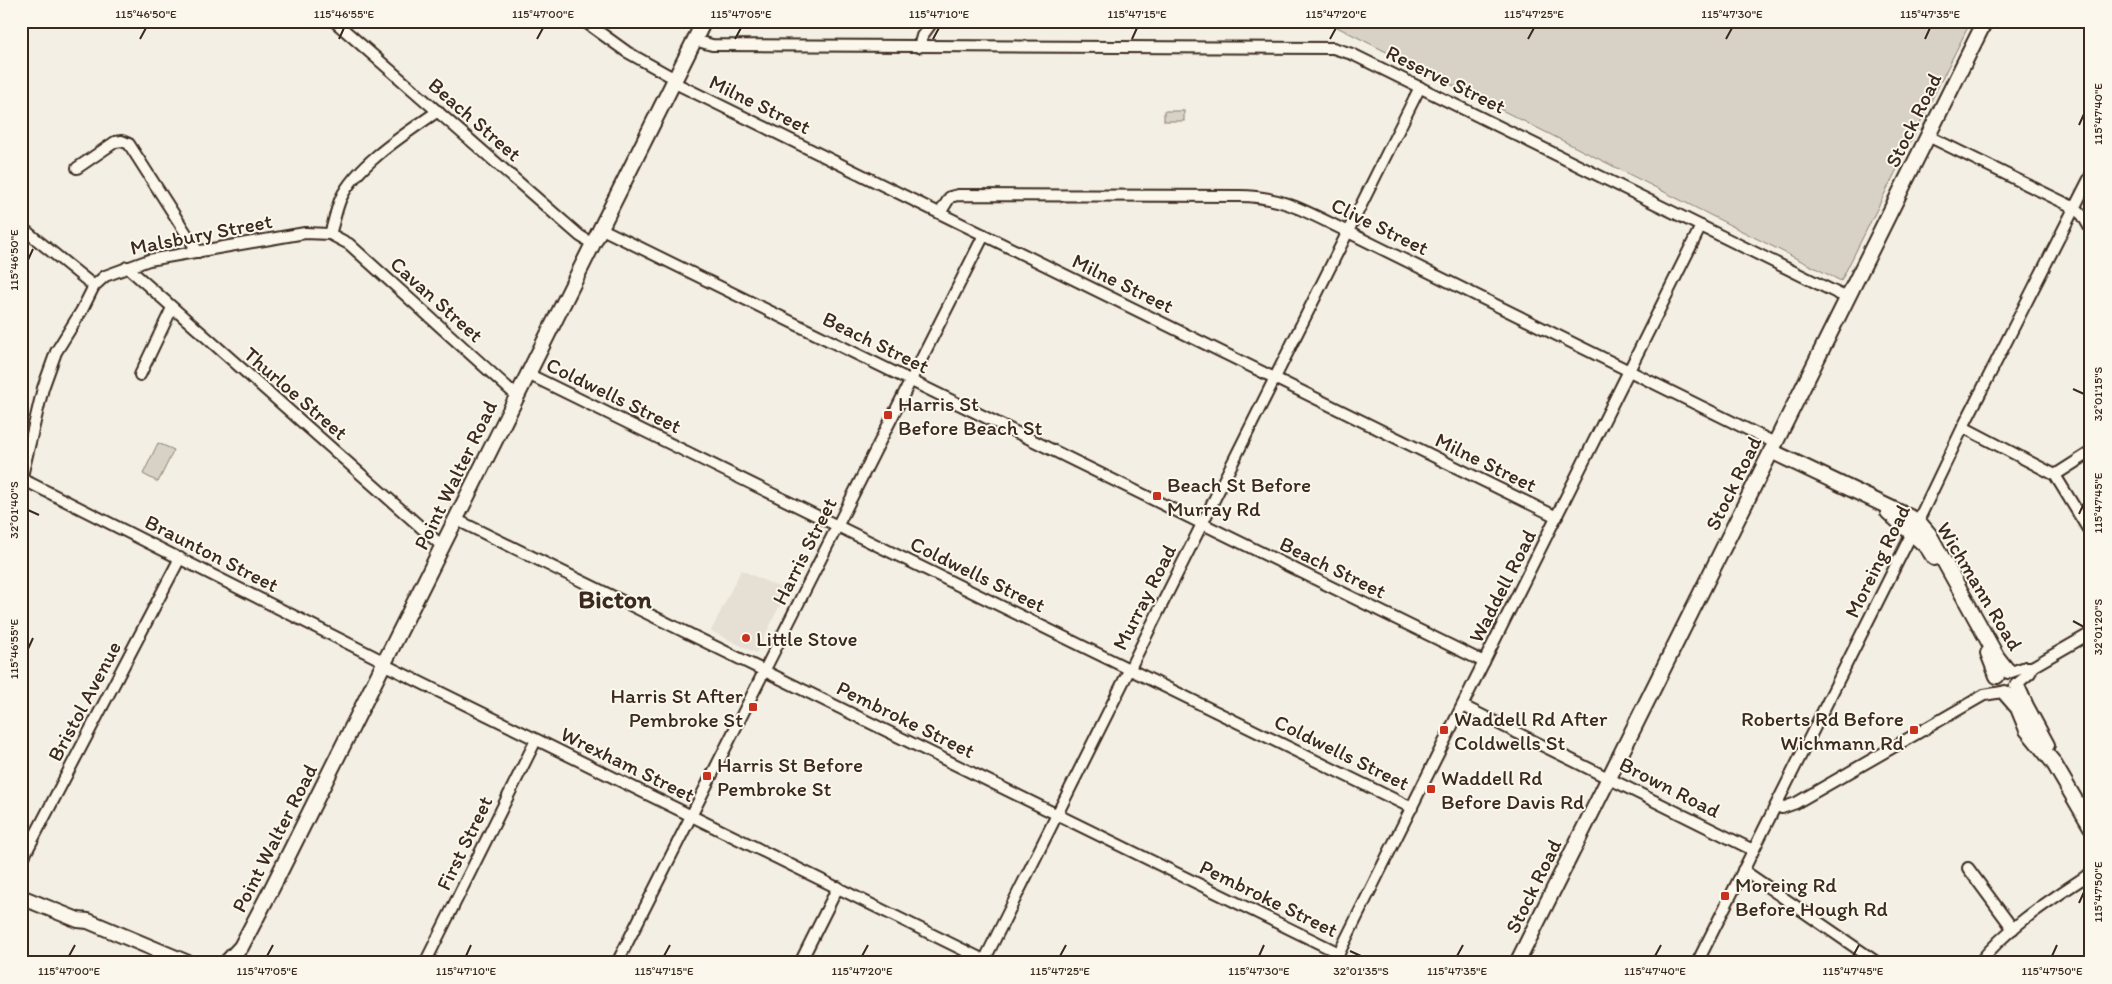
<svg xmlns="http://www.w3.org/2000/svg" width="2112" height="984" viewBox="0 0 2112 984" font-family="Itim,sans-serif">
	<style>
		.built { fill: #e5dfd4 }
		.green { fill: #d8d1c6; stroke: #8a7e72 }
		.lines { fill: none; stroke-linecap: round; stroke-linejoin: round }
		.street-casing { stroke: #3b2a1e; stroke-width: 14 }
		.secondary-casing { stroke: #3b2a1e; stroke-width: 18 }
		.street { stroke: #fbf7ec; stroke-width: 10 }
		.secondary { stroke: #fbf7ec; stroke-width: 14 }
		.ticks { fill: none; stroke: #3b2a1e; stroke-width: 2 }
		.poi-dot { fill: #c8321e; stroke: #fbf7ec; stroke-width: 2 }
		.labels { text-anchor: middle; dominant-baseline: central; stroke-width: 4; stroke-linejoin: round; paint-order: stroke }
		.street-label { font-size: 21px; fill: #3b2a1e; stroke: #fbf7ec }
		.poi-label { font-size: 21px; fill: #3b2a1e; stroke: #fbf7ec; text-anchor: start }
		.district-label { font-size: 26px; font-weight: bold; fill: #3b2a1e; stroke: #fbf7ec }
		.neatline { fill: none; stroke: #3b2a1e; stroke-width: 2 }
		.ticks-label { font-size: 12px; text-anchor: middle; fill: #3b2a1e }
	</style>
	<rect width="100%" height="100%" fill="#f3efe4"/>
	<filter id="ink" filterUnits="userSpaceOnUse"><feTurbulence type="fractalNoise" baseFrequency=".02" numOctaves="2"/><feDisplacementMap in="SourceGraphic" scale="10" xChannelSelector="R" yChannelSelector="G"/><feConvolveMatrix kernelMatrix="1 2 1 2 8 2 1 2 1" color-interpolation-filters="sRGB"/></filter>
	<g filter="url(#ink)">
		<path class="built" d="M741,570L787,591L756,653L711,631Z"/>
		<g class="green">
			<path d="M1325,21H1971L1841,281Z"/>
			<rect x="1164" y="111" width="20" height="10"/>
			<path d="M158,443L174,450L158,482L143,474Z"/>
		</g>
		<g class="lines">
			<g class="street-casing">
				<g id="street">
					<path d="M334,21L580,236L593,244"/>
					<path d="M584,21L627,52L670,76L679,85L1557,517"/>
					<path d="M694,40L712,45L1333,48L1352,54L1847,298"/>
					<path d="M919,47L922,36L933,21"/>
					<path d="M1928,136L2075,208L2083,216L2091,230"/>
					<path d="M77,168L115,142L122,141L129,144L198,252"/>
					<path d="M940,213L950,197L958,195L1239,196C1283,196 1310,214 1348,232L1775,443"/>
					<path d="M21,227L94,286"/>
					<path d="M600,228L1484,662"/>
					<path d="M330,234C334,223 336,209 341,198C357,164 408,132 438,111"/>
					<path d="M127,267L442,546"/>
					<path d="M528,374L1412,808"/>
					<path d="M140,375L172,308"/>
					<path d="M1963,427L2055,475L2091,534"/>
					<path d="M2055,475L2091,452"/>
					<path d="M22,479L379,659L389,667L990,963"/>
					<path d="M21,480L43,388L56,352L82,310L94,286L105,276L149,260L305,233L330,234L349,244L517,396"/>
					<path d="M455,519L1339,953"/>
					<path d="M2011,672L2026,667H2032L2091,633"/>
					<path d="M2018,683L2030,673L2032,667"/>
					<path d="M1463,706L1753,850"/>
					<path d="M1776,806L1782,808L1796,803L1984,695L2002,692"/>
					<path d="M21,862L180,558"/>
					<path d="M1968,868L2013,929"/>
					<path d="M1743,870L1878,963"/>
					<path d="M425,963L536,740"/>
					<path d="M617,963L984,235"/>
					<path d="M800,963L838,887"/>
					<path d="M983,963L1420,87"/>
					<path d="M1334,963L1701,226"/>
					<path d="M1697,963L1918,521L1963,427L2091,175"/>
					<path d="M1979,963C2008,926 2052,899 2091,873"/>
				</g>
			</g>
			<g class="secondary-casing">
				<g id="secondary">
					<path d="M1771,451L1918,521L1929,534L1997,657L2008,671"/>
					<path d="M1888,512L1927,547L1934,558"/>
					<path d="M1988,653L1997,676"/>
					<path d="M2017,686L2026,706L2047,745"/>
					<path d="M2005,693L2018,708L2027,730L2053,762L2091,827"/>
					<path d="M21,897L78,920L88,921L188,963"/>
					<path d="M226,963L241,947L272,888L704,21"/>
					<path d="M1517,963L1985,21"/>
				</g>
			</g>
			<use href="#street" class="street"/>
			<use href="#secondary" class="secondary"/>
		</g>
	</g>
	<path class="ticks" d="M140,39L146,28M339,39L344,28M537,39L543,28M735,39L741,28M933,39L939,28M1132,39L1137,28M1330,39L1336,28M1528,39L1534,28M1726,39L1732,28M1925,39L1930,28M2079,125L2084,114M28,260L33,249M2073,389L2084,394M28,510L39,515M2079,514L2084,503M2073,621L2084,627M28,649L33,638M2079,903L2084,892M1350,951L1361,956M69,956L75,945M267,956L273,945M466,956L471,945M664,956L670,945M862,956L868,945M1060,956L1066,945M1259,956L1264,945M1457,956L1463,945M1655,956L1661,945M1853,956L1859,945M2052,956L2057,945"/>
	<g class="poi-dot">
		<rect x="883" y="410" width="10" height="10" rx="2.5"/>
		<rect x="1152" y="491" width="10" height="10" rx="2.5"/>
		<circle cx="746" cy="638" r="5"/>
		<rect x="748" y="702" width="10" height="10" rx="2.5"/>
		<rect x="1439" y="725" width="10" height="10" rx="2.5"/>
		<rect x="1909" y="725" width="10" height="10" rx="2.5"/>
		<rect x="702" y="771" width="10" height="10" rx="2.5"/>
		<rect x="1426" y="784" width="10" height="10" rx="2.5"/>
		<rect x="1720" y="891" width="10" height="10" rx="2.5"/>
	</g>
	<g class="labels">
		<g class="street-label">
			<text transform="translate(1446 79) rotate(26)">Reserve Street</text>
			<text transform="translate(760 104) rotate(26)">Milne Street</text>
			<text transform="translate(475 119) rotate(41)">Beach Street</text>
			<text transform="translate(1913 120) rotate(-64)">Stock Road</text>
			<text transform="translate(1380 226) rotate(26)">Clive Street</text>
			<text transform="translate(201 234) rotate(-11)">Malsbury Street</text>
			<text transform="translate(1123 283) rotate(26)">Milne Street</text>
			<text transform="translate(437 299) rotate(42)">Cavan Street</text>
			<text transform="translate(876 342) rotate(26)">Beach Street</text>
			<text transform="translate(296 393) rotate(41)">Thurloe Street</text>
			<text transform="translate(614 395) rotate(26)">Coldwells Street</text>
			<text transform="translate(1486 462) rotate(26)">Milne Street</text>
			<text transform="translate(455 475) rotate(-64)">Point Walter Road</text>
			<text transform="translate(1733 483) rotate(-64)">Stock Road</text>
			<text transform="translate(804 551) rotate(-63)">Harris Street</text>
			<text transform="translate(212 553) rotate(27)">Braunton Street</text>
			<text transform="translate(1877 561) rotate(-64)">Moreing Road</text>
			<text transform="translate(1333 567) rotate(26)">Beach Street</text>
			<text transform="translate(978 574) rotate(26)">Coldwells Street</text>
			<text transform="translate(1502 586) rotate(-63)">Waddell Road</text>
			<text transform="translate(1980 586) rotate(59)">Wichmann Road</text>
			<text transform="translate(1144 597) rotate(-63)">Murray Road</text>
			<text transform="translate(84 701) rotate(-62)">Bristol Avenue</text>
			<text transform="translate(906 719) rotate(26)">Pembroke Street</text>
			<text transform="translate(1342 752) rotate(26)">Coldwells Street</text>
			<text transform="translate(628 764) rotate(26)">Wrexham Street</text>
			<text transform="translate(1670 787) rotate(27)">Brown Road</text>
			<text transform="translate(274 838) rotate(-63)">Point Walter Road</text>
			<text transform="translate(464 843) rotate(-64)">First Street</text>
			<text transform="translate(1533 886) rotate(-64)">Stock Road</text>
			<text transform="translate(1269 898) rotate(26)">Pembroke Street</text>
		</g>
		<g class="poi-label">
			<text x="898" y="403">Harris St<tspan x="898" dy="24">Before Beach St</tspan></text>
			<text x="1167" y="484">Beach St Before<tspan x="1167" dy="24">Murray Rd</tspan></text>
			<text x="756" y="638">Little Stove</text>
			<text x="743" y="695" text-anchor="end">Harris St After<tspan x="743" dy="24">Pembroke St</tspan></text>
			<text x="1454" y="718">Waddell Rd After<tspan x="1454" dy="24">Coldwells St</tspan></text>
			<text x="1904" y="718" text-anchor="end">Roberts Rd Before<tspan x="1904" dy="24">Wichmann Rd</tspan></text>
			<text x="717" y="764">Harris St Before<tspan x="717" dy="24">Pembroke St</tspan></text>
			<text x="1441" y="777">Waddell Rd<tspan x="1441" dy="24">Before Davis Rd</tspan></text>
			<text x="1735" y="884">Moreing Rd<tspan x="1735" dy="24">Before Hough Rd</tspan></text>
		</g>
		<g class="district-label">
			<text x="615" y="599">Bicton</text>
		</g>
	</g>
	<rect width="2112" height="984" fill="none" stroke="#fbf7ec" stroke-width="55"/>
	<rect x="28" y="28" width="2056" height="928" class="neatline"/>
	<g class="ticks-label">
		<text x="146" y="18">115°46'50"E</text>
		<text x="344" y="18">115°46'55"E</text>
		<text x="543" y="18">115°47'00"E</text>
		<text x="741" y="18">115°47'05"E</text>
		<text x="939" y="18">115°47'10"E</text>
		<text x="1137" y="18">115°47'15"E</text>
		<text x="1336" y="18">115°47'20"E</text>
		<text x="1534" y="18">115°47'25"E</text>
		<text x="1732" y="18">115°47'30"E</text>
		<text x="1930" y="18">115°47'35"E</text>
		<text transform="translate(2098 114) rotate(-90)" y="4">115°47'40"E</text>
		<text transform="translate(14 260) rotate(-90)" y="4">115°46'50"E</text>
		<text transform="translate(2098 394) rotate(-90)" y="4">32°01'15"S</text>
		<text transform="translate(2098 503) rotate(-90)" y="4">115°47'45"E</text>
		<text transform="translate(14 510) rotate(-90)" y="4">32°01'40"S</text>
		<text transform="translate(2098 627) rotate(-90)" y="4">32°01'20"S</text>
		<text transform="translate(14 649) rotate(-90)" y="4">115°46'55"E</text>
		<text transform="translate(2098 892) rotate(-90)" y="4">115°47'50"E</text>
		<text x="69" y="975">115°47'00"E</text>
		<text x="267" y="975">115°47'05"E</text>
		<text x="466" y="975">115°47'10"E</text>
		<text x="664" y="975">115°47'15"E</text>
		<text x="862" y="975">115°47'20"E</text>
		<text x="1060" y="975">115°47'25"E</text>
		<text x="1259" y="975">115°47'30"E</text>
		<text x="1361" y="975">32°01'35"S</text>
		<text x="1457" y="975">115°47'35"E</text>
		<text x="1655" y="975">115°47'40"E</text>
		<text x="1853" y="975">115°47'45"E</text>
		<text x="2052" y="975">115°47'50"E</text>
	</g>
</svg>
